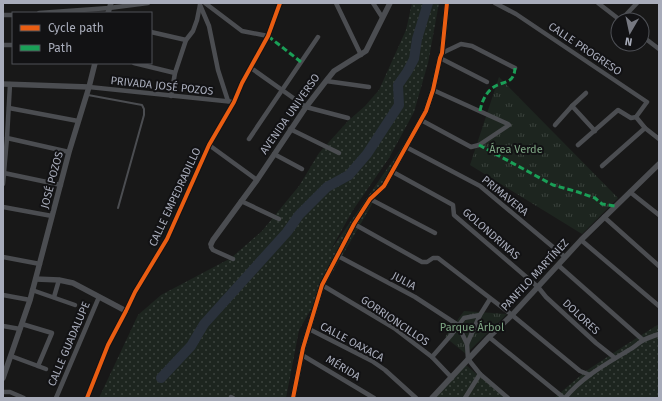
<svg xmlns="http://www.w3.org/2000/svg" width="662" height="401" viewBox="0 0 662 401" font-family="'Fira Sans',sans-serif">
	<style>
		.grass { fill: url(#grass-dots) }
		.park { fill: url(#park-tufts) }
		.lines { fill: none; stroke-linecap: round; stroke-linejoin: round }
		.river { stroke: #2a313b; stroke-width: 10 }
		.service { stroke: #4b4d51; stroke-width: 2 }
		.minor { stroke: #4b4d51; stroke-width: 4.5 }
		.tertiary { stroke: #4b4d51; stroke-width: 5.5 }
		.quiet { stroke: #1a9f57; stroke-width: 3; stroke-dasharray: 6 3; stroke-linecap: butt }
		.cycleway-casing { stroke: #121214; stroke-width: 6 }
		.cycleway { stroke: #e95d12; stroke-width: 4 }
		.labels { text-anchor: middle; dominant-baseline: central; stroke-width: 4; stroke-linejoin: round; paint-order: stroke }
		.street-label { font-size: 11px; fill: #a8acba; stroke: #121214 }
		.park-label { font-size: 11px; fill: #7ea684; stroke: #121214 }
	</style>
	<defs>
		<pattern id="grass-dots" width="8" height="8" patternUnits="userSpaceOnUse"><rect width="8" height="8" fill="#1d251f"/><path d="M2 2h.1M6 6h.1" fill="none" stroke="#3b423d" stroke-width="1.8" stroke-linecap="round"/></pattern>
		<pattern id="park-tufts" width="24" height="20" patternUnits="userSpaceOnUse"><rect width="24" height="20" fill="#1d251f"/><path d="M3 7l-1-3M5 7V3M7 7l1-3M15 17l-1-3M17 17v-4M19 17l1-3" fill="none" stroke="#3b423d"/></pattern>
	</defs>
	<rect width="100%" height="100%" fill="#181818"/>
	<g class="grass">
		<path d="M412,3H439L428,63L414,112L389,158L353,210L330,251L421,120L299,330L286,398H99L138,315L161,295L231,258L262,231L299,186L319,153L348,121L365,106L379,90L406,30Z"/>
		<path d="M659,324V398H554L586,371L624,346Z"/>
		<path d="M466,365L505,398H434Z"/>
	</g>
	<g class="park">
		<path d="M499,77L618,198L582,234L470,165Z"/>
		<path d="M464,311L507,314L466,354L445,337Z"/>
	</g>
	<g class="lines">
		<path class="river" d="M161,378L191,346L204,324L287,232L299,215L327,187L349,175L367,154L399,105L398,85L407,72L414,59L417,39L428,3"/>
		<path class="service" d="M88,95L142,105L144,109V115L118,208"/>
		<g class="minor">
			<path d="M205,3L242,31L268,36"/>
			<path d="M336,3L361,55"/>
			<path d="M373,3L382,17"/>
			<path d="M495,3L516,14L647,102L636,117L631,118L618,110L578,145"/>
			<path d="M598,3L620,20"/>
			<path d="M200,5L209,26L218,70L228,101"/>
			<path d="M39,13L109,8L148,3"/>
			<path d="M3,15H13"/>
			<path d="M621,20L637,3"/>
			<path d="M151,32L186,40"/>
			<path d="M642,36L659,49"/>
			<path d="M3,45H13"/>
			<path d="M442,53L461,44L472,46L515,68"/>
			<path d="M440,58L487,82"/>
			<path d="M134,63L175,73"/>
			<path d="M251,68L306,107L348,118"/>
			<path d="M326,81L369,87"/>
			<path d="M89,87L234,102"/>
			<path d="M171,96L175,73L186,40L193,31L197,20L200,5"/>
			<path d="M572,106L595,131"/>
			<path d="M9,108L78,121"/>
			<path d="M636,117L645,128L659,139"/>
			<path d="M421,120L471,147L479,145L509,125L508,124L433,90"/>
			<path d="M555,125L572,106L586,93"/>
			<path d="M290,129L339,153"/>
			<path d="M7,138L69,152"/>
			<path d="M249,139L318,37"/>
			<path d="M209,145L257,180"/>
			<path d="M406,147L480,186L565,257"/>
			<path d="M274,154L302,169"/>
			<path d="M602,166L645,128"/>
			<path d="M393,172L453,205L454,215L538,287L546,297L596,343L615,358"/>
			<path d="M4,173L61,185"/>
			<path d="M3,184L7,138L10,84"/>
			<path d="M630,192L659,215"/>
			<path d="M370,199L435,233"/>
			<path d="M241,201L279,219"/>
			<path d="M3,207L52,216"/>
			<path d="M604,217L659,266"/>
			<path d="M354,224L422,262H427L433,258H438L512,315L580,371L590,375"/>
			<path d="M581,240L659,306"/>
			<path d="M211,244V247L213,250L233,259"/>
			<path d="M338,256L415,297L458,325L467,344L468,359L480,374L508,398"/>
			<path d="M3,257L40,264"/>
			<path d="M558,265L643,340"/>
			<path d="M322,285L394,328L432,357L452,378"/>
			<path d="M32,290L75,305"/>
			<path d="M3,295L30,300"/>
			<path d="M54,297L59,280"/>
			<path d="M22,324L52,333L38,366"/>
			<path d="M3,326L20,329"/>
			<path d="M309,329L372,361L385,370L416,398"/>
			<path d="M489,337L564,398"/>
			<path d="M467,344L480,315L490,299"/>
			<path d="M302,355L374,398"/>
			<path d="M11,356L46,369"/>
			<path d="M432,357L452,334L464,318L480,315"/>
			<path d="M3,392H10L24,398"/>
			<path d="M231,397L233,398"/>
			<path d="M56,398L99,297"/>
			<path d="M87,398L108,345L126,311L135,292L167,239L209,145L234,102L242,83L268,36L280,3"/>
			<path d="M465,398L480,374"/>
			<path d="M565,398C582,377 606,364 629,350C634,348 637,344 642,341C647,338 653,336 659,334"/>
		</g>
		<g class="tertiary">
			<path d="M108,13L111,3"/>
			<path d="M3,84L89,87"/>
			<path d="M211,244L213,240L257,180L306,107L326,81L334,71L366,51L390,3"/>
			<path d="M36,279L59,280L73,283L126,311"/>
			<path d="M3,378L30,300L69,152L89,87L95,63"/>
			<path d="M293,398L303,348L322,285L354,224L370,199L384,186L426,111L433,90L440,58L442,53L447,3"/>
			<path d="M432,398L489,337L512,315L581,240L659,164"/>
		</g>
		<g class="quiet">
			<path d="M268,36L301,62"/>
			<path d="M480,111C482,102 484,96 491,89C501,80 514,86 515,68"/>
			<path d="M479,145L553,185L578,192L595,198L602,204L615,206"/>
		</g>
		<g class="cycleway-casing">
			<g id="cycleway">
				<path d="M87,398L108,345L126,311L135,292L167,239L209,145L234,102L242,83L268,36L280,3"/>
				<path d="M293,398L303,348L322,285L354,224L370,199L384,186L426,111L433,90L440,58L442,53L447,3"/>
			</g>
		</g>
		<use href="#cycleway" class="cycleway"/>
	</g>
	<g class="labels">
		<g class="street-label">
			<text transform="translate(585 49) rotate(34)">CALLE PROGRESO</text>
			<text transform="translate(162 86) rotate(6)">PRIVADA JOSÉ POZOS</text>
			<text transform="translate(290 114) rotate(-55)">AVENIDA UNIVERSO</text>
			<text transform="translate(52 180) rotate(-75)">JOSÉ POZOS</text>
			<text transform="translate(505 196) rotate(39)">PRIMAVERA</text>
			<text transform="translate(175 197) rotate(-65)">CALLE EMPEDRADILLO</text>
			<text transform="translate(491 234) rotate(41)">GOLONDRINAS</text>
			<text transform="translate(535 275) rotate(-47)">PANFILO MARTÍNEZ</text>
			<text transform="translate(404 281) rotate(28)">JULIA</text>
			<text transform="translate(581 317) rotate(43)">DOLORES</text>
			<text transform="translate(395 321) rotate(34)">GORRIONCILLOS</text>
			<text transform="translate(352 342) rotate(28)">CALLE OAXACA</text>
			<text transform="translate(69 344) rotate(-67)">CALLE GUADALUPE</text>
			<text transform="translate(343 368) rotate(31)">MÉRIDA</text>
		</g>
		<g class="park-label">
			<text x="516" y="149">Área Verde</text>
			<text x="472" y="327">Parque Árbol</text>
		</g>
	</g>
	<rect width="662" height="401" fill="none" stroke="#a8acba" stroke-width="8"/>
	<rect x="12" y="12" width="140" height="52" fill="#121214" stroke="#4e5056"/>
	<rect x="20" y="25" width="20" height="6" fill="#e95d12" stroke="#4e5056"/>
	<text x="48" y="32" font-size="12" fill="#a8acba">Cycle path</text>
	<rect x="20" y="45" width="20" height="6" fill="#1a9f57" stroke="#4e5056"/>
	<text x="48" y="52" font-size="12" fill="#a8acba">Path</text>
	<g transform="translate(630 32) rotate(189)"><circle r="19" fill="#121214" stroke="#4e5056"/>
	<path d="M0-3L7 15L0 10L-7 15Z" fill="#767881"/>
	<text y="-6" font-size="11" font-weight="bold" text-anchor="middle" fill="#a8acba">N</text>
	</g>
</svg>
